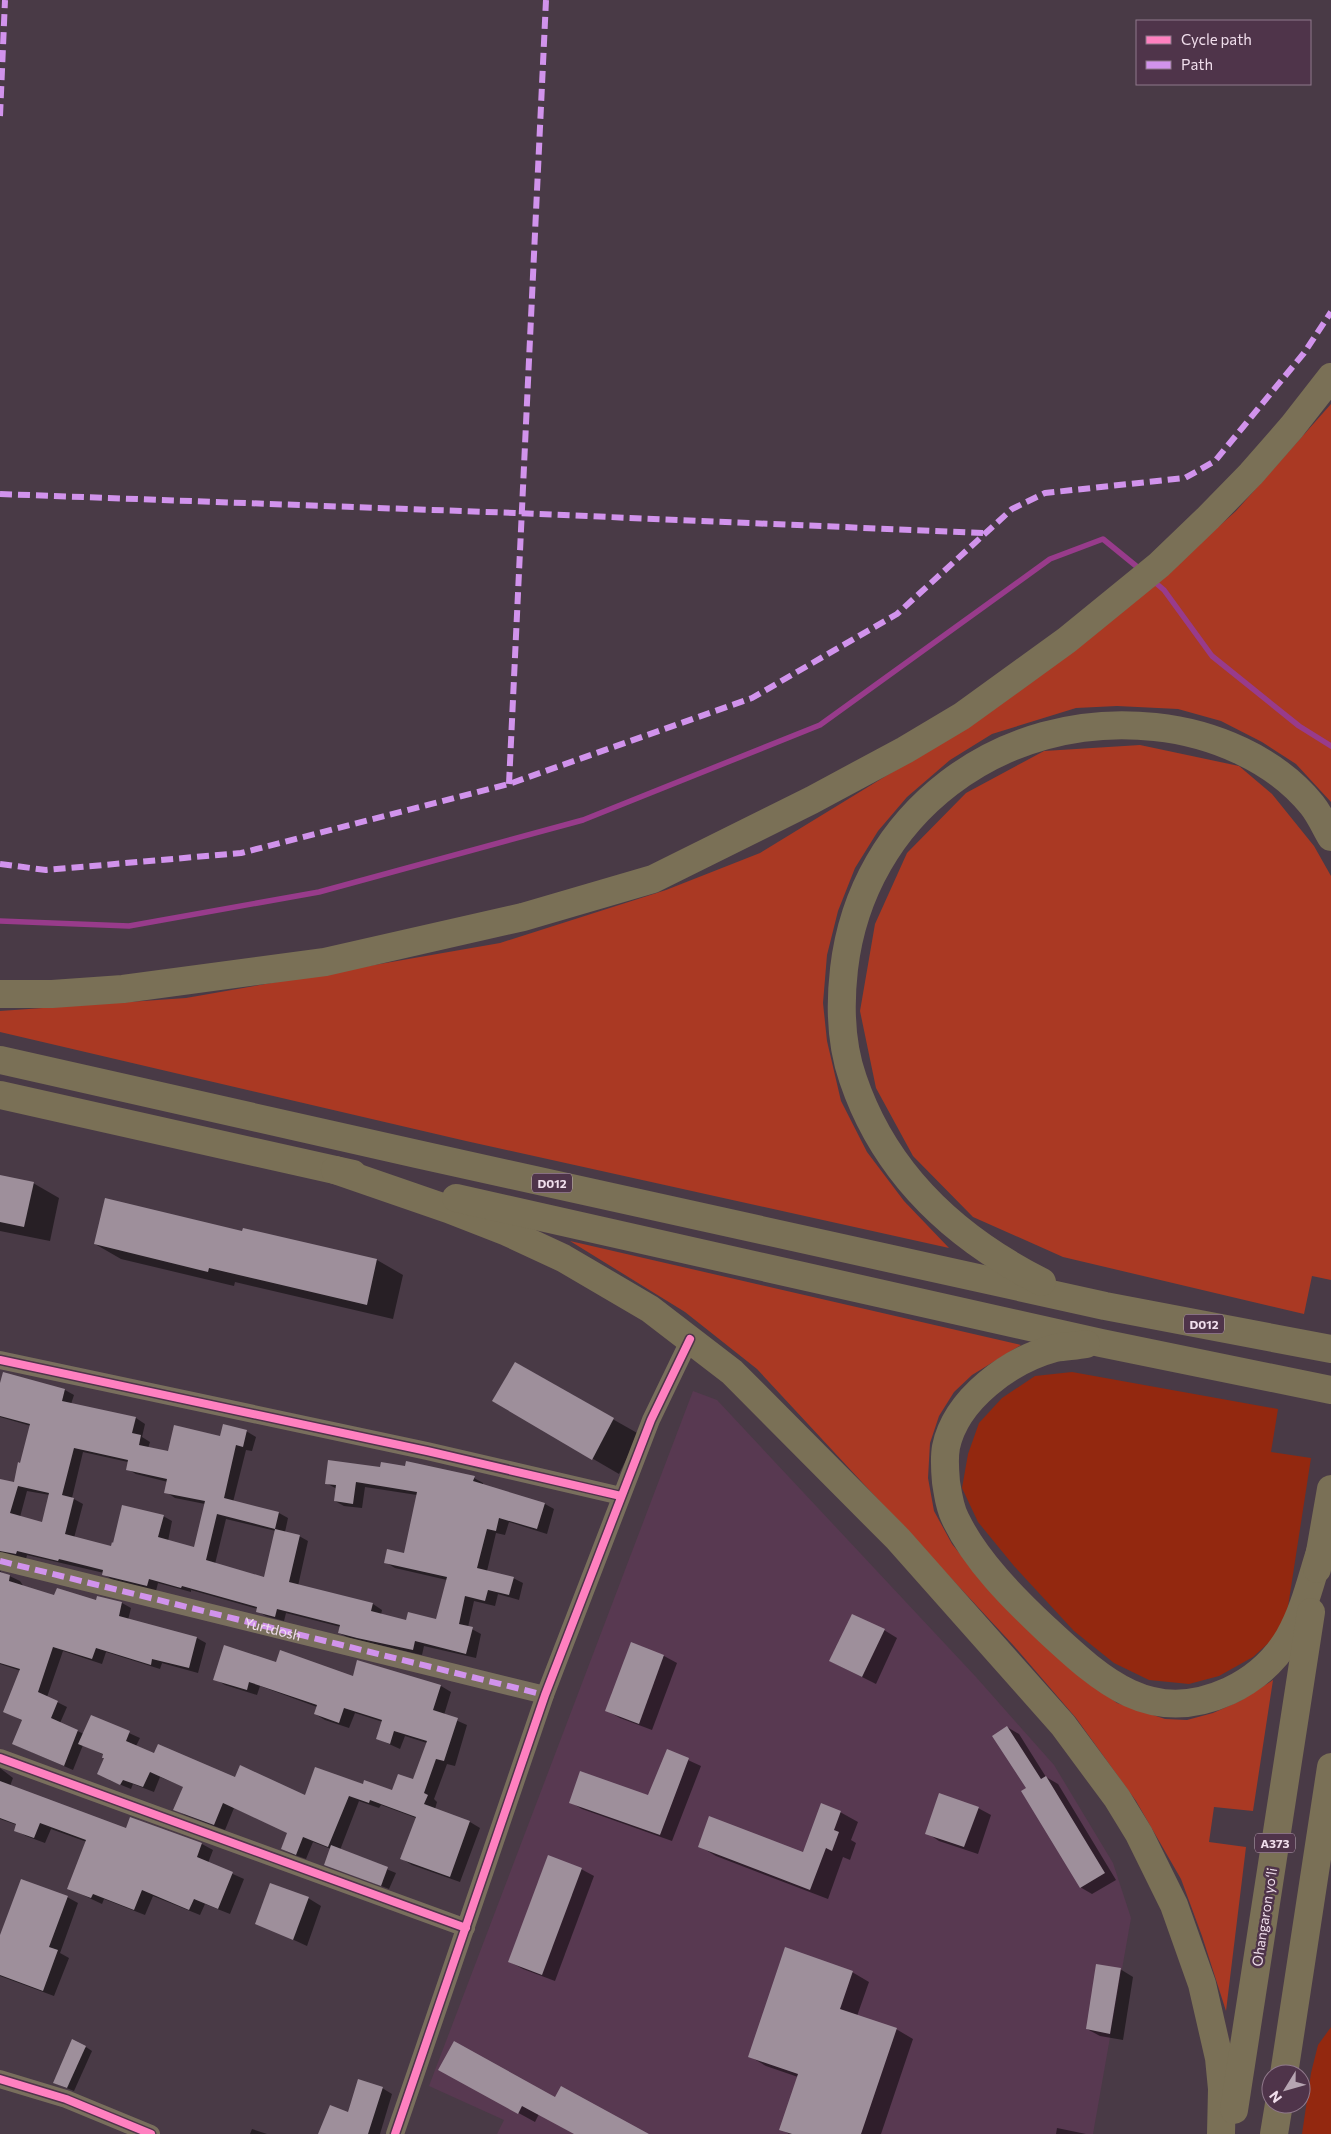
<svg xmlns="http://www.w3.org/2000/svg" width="1331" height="2134" viewBox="0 0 1331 2134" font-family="Commissioner,sans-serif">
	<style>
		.built { fill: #583951 }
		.green { fill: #93280f }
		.forest { fill: #aa3923 }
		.shadow { fill: #0007; fill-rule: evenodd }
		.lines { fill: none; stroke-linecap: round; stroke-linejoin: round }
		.stream { stroke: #983b8b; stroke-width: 5.5 }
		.building { fill: #9e8f9b; fill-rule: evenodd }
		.minor { stroke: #796f5d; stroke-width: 18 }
		.trunk { stroke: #7a7056; stroke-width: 28 }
		.quiet { stroke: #d193ec; stroke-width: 6; stroke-dasharray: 12 6; stroke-linecap: butt }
		.cycleway-casing { stroke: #4f344a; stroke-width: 11 }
		.cycleway { stroke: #ff80c0; stroke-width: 8 }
		.labels { text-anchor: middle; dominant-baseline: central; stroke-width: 5; stroke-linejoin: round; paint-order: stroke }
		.shield { fill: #4f344a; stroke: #c0abbb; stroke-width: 1 }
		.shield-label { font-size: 12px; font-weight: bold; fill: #f0deec }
		.street-label { font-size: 14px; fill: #f0deec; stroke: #4f344a }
	</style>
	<rect width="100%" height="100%" fill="#493a46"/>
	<path class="built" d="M693,1391L717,1400L976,1677L1054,1765L1113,1863L1131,1918L1093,2134H497L504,2120L429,2086Z"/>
	<g class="green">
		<path d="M1072,1372L1278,1409L1271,1452L1311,1458L1287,1613L1274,1638L1253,1657L1219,1676L1189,1684L1149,1680L1114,1663L1074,1631L1014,1566L978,1522L962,1488L968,1454L979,1423L1002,1398L1035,1376Z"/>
		<path d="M1331,2027V2134H1302L1311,2073L1318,2045Z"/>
	</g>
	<g class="forest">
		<path d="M1331,404V802L1296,764L1262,742L1221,721L1178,709L1117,706L1076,708L992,734L950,760L907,797L878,831L855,868L838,911L827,955L823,1003L827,1041L841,1101L867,1152L904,1201L949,1248L466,1141L0,1032V1011L186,998L500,943L666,890L760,853L966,727L1158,581L1236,511Z"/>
		<path d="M1140,745L1239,766L1272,794L1314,846L1331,876V1280L1312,1276L1304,1314L1063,1257L973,1217L913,1156L876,1088L860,1011L875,924L907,853L966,793L1044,751Z"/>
		<path d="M570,1241L1021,1345L972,1375L954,1392L939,1416L930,1443L928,1478L934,1511L952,1544L985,1585L1077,1673L1117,1703L1165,1719L1187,1720L1213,1713L1240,1701L1273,1680L1253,1811L1214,1807L1209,1842L1246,1847L1226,2011L1202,1936L1181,1879L1136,1801L1076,1718L1014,1646L757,1369L685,1312Z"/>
	</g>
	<g class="shadow">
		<path d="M0,1176L33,1183L59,1198L50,1241L0,1231Z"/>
		<path d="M244,1229L377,1260L403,1275L393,1319L235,1282L234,1286L121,1259L95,1244L243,1232Z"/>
		<path d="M515,1364L639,1434L619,1474L494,1401Z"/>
		<path d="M0,1389L65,1390L74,1395L71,1404L136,1418L145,1424L142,1437L150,1442L148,1448L169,1453L246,1431L256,1437L252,1451L246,1450L233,1502L279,1513L288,1518L285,1532L299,1536L308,1541L298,1586L373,1604L382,1610L381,1615L407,1621H437L447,1580L395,1568L385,1562L405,1555L417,1495L365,1487L362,1508L344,1506L335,1501L337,1489L326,1483L329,1462L474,1478L483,1483V1485L545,1504L554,1509L547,1534L509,1522L505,1535L496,1533L487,1571L513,1578L523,1583L519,1600L498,1594L495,1606L474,1601L468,1627L481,1634L476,1658L424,1646L422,1655L349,1638L339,1633L341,1627L286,1613L284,1621L266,1616L257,1611L258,1609L191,1590V1592L158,1583L156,1591L113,1580L103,1574L104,1573L27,1555L26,1559L0,1563V1484H15L31,1426L0,1417ZM83,1452L128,1462L127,1469L136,1474L168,1482L166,1492L175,1498L205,1504L195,1548L168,1541L172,1521L163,1516L112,1547L74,1538L83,1504L72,1498ZM27,1491L50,1495L43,1523L20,1517ZM226,1519L276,1531L265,1579L215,1564Z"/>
		<path d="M0,1570L1,1572L20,1581L24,1587L55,1597L97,1602L98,1597L122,1603L131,1608L128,1620L197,1638L206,1643L198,1673L162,1663L160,1669L106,1652L102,1664L63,1651L47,1697L67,1707L60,1723L84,1734L91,1716L140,1738L136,1746L155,1754L235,1779L306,1796L364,1786L393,1792L413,1781L427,1743L405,1736L400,1749L378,1739L383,1722L355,1713L349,1728L325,1720L315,1714L317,1707L260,1686L257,1695L225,1685L215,1679L277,1663L354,1677L358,1661L441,1686L451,1692L444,1715L467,1725L455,1766L447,1764L434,1799L437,1802L435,1809L470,1822L480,1828L460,1882L412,1865L402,1859L416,1818L381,1805L379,1808L359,1801L340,1850L396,1873L389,1889L325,1864L331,1849L313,1842L306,1859L292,1854L282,1849L289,1833L234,1808L225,1830L185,1815L175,1809L184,1787L160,1777L154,1792L133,1784L131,1789L109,1780L104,1755L83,1745L73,1770L13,1744L23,1721L4,1711L21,1671L0,1664Z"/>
		<path d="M884,1630L897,1638L876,1684L830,1661Z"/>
		<path d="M631,1644L664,1656L677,1663L652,1730L620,1718L607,1711Z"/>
		<path d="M1007,1727L1019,1734L1046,1777L1058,1784L1116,1880L1092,1894L1080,1887L1028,1788Z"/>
		<path d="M668,1751L701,1766L672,1841L582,1809L570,1802L649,1797Z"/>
		<path d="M0,1768L13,1778L10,1786L127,1830L131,1818L202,1844L213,1850L208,1863L244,1879L230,1914L205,1904L200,1915L153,1896L145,1915L104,1899L102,1904L68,1888L87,1842L51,1829L45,1843L26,1836L15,1830L17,1825L0,1819Z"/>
		<path d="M978,1808L991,1815L978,1854L939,1841L927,1833Z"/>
		<path d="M840,1812L858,1822L851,1840L856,1843L850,1860L843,1857L828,1899L716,1856L699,1846L804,1854Z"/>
		<path d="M581,1869L594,1876L555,1981L523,1969L510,1962Z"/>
		<path d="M67,1897L78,1903L60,1953L69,1958L54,1996L0,1976V1939Z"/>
		<path d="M308,1898L321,1906L307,1946L257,1923Z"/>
		<path d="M1120,1969L1133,1977L1123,2040L1100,2036L1087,2029Z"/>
		<path d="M852,1972L869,1982L857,2016L896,2029L913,2039L881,2134H789L781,2129L798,2077L766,2066L749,2056Z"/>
		<path d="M86,2047L92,2051L74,2091L54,2083Z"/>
		<path d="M456,2079L647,2134H575L539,2114L535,2122Z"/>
		<path d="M382,2088L392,2094L380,2134H320Z"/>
		<path d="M1057,2128L1086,2134H1056Z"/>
		<path d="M252,2129L267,2134H250Z"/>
	</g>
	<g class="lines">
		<g class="stream">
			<path d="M1151,579L1164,590L1212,656L1299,726L1331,746"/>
			<path d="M0,921L129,926L319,892L583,820L820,725L1050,559L1103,539L1141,570"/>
		</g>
	</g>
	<g class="building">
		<path d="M0,1175L34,1182L24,1227L0,1222Z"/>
		<path d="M105,1198L242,1231L243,1228L377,1259L367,1305L209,1268L208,1272L94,1244Z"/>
		<path d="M515,1362L614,1418L592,1460L492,1401Z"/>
		<path d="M3,1372L65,1389L62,1401L136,1417L132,1433L141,1435L139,1445L168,1451L174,1425L220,1436L223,1424L247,1430L243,1447L236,1445L224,1498L279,1512L275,1529L300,1535L289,1582L373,1603L371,1611L406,1620L408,1612L436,1619L447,1577L384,1563L387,1549L404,1553L417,1492L356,1482L353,1504L334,1501L336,1485L325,1484L328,1460L380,1467L381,1462L405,1466L406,1461L475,1476L473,1481L545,1503L537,1529L499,1518L496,1531L487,1529L477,1568L514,1577L509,1595L488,1590L485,1601L465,1596L459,1624L473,1627L466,1654L415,1641L413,1650L357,1638L338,1633L340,1625L277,1609L275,1617L256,1612L257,1607L182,1586L181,1588L149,1579L147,1586L102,1575L103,1570L59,1559L58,1561L17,1551L16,1554L0,1551V1479L14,1482L18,1462L20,1463L30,1424L0,1416V1383ZM74,1448L128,1460L126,1470L167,1479L164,1493L205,1501L194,1547L158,1537L164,1515L122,1505L113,1543L112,1542L111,1546L65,1534L74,1498L62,1495ZM18,1486L49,1493L42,1522L10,1513ZM217,1514L275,1529L264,1577L206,1560Z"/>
		<path d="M0,1572L10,1575L9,1581L54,1595L57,1588L96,1600L97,1596L122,1602L119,1616L197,1637L189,1668L152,1659L151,1665L96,1648L92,1659L53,1647L38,1692L58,1701L51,1718L78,1730L64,1766L12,1744L22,1720L3,1712L20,1669L0,1663Z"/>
		<path d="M852,1614L885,1629L862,1677L829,1661Z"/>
		<path d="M631,1642L664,1655L639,1724L605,1711Z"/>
		<path d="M224,1645L276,1662L280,1650L353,1676L357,1660L441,1685L433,1710L458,1718L444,1761L436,1759L424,1793L428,1795L424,1804L470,1821L450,1877L400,1859L416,1817L370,1800L369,1803L349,1796L328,1847L303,1837L296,1855L281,1849L287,1833L223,1803L214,1825L173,1810L183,1787L150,1772L143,1787L123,1780L120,1785L97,1774L104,1758H102L103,1754L78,1744L91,1715L130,1731L126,1741L154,1753L158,1744L235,1777L240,1765L305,1795L315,1767L363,1784L364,1780L392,1790L398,1774L413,1779L427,1741L394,1731L390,1744L376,1739L382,1720L344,1708L339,1723L314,1714L317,1705L249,1682L247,1690L213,1680Z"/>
		<path d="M1007,1726L1041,1779L1046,1776L1105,1873L1080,1888L1021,1791L1026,1788L992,1736Z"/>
		<path d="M667,1749L689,1758L660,1835L569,1803L580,1771L648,1795Z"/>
		<path d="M0,1781L126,1828L130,1817L202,1843L197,1857L233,1872L218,1909L194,1899L189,1910L142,1890L134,1910L93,1894L91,1898L67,1889L86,1840L40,1823L34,1838L14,1831L16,1824L0,1818Z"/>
		<path d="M939,1793L979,1807L964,1847L925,1834Z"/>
		<path d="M821,1803L841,1811L834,1830L839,1832L832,1851L826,1848L810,1890L698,1847L709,1816L803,1852Z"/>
		<path d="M331,1845L388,1867L381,1886L324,1865Z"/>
		<path d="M548,1855L582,1868L542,1975L508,1962Z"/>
		<path d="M21,1879L68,1896L49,1947L58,1950L43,1991L0,1975V1935Z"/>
		<path d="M270,1883L309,1897L293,1940L255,1924Z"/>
		<path d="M785,1947L853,1971L840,2009L897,2028L861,2134H792L779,2130L798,2074L748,2057Z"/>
		<path d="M1096,1964L1121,1968L1110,2034L1086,2029Z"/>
		<path d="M72,2039L86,2046L67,2088L53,2083Z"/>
		<path d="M454,2041L555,2097L561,2086L649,2134H574L522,2106L518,2114L438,2070Z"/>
		<path d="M358,2079L383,2087L368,2134H318L330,2105L348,2112Z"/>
	</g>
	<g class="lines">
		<g class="minor">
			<path d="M0,1360L427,1451L621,1496"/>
			<path id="s1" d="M0,1561L545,1695"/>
			<path d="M0,1758L466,1928"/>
			<path d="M0,2079L66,2099L151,2134"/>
			<path d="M395,2134L545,1695L651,1420L690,1339"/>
		</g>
		<g class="trunk">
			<path d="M0,994H52L123,989L325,962L523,917L653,879L812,800L905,750L962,716L1067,640L1159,565L1208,518L1251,474L1292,427L1331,377"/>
			<path d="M0,1060L417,1154L1105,1306L1331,1349"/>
			<path d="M0,1095L353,1174"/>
			<path d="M335,1170L448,1209L507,1232L563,1258L650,1309L732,1372L898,1539L1063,1725L1117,1798L1139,1834L1174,1905L1202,1984L1219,2058L1222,2089L1221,2134"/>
			<path d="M456,1198L1101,1343L1331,1390"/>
			<path d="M1042,1282C955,1238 885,1174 853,1079C841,1045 840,1004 844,969C862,813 1002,710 1155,727C1213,733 1275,759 1312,805C1320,815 1325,827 1331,837"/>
			<path d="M1086,1344C1076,1346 1065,1346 1055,1348C1010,1360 956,1399 946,1447C944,1458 945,1471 946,1482C948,1495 950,1509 956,1520C976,1561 1013,1598 1046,1629C1101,1680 1150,1727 1229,1691C1254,1679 1275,1661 1289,1637C1304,1611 1311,1580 1320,1552"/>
			<path d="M1317,1569L1331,1489"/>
			<path d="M1284,2074L1331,1767"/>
			<path d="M1234,2110L1311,1612"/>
			<path d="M1274,2134L1279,2104"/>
		</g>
		<g class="quiet">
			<path d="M0,116L5,0"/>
			<path d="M0,494L515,513L983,533"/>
			<path d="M509,784L546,0"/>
			<path d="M0,864L46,870L241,853L509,784L752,698L897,614L1012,509L1045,493L1185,478L1215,461L1304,353L1331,312"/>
			<path d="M0,1561L545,1695"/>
		</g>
		<g class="cycleway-casing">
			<g id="cycleway">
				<path d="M0,1360L427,1451L621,1496"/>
				<path d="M0,1758L466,1928"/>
				<path d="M0,2079L66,2099L151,2134"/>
				<path d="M395,2134L545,1695L651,1420L690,1339"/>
			</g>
		</g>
		<use href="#cycleway" class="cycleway"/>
	</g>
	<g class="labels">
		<g class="shield">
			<rect x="532" y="1173.5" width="40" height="19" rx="4"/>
			<rect x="1184" y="1314.5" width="40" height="19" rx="4"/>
			<rect x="1255" y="1833.5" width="40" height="19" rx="4"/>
		</g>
		<g class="shield-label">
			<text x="552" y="1183">D012</text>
			<text x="1204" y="1324">D012</text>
			<text x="1275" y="1843">A373</text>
		</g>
		<g class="street-label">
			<text stroke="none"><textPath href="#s1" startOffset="281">Yurtdosh</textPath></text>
			<text transform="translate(1264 1917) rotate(-81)">Ohangaron yoʻli</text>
		</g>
	</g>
	<rect x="1136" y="20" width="175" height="65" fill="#4f344a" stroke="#8f788b"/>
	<rect x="1146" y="36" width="25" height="8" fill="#ff80c0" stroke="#8f788b"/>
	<text x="1181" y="45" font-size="15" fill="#f0deec">Cycle path</text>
	<rect x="1146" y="61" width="25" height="8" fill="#d193ec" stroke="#8f788b"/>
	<text x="1181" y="70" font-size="15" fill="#f0deec">Path</text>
	<g transform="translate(1286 2089) rotate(233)"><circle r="24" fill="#4f344a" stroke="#8f788b"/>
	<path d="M0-4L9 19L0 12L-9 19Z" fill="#b6a5b2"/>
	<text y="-8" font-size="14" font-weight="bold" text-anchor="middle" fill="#f0deec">N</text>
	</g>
</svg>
